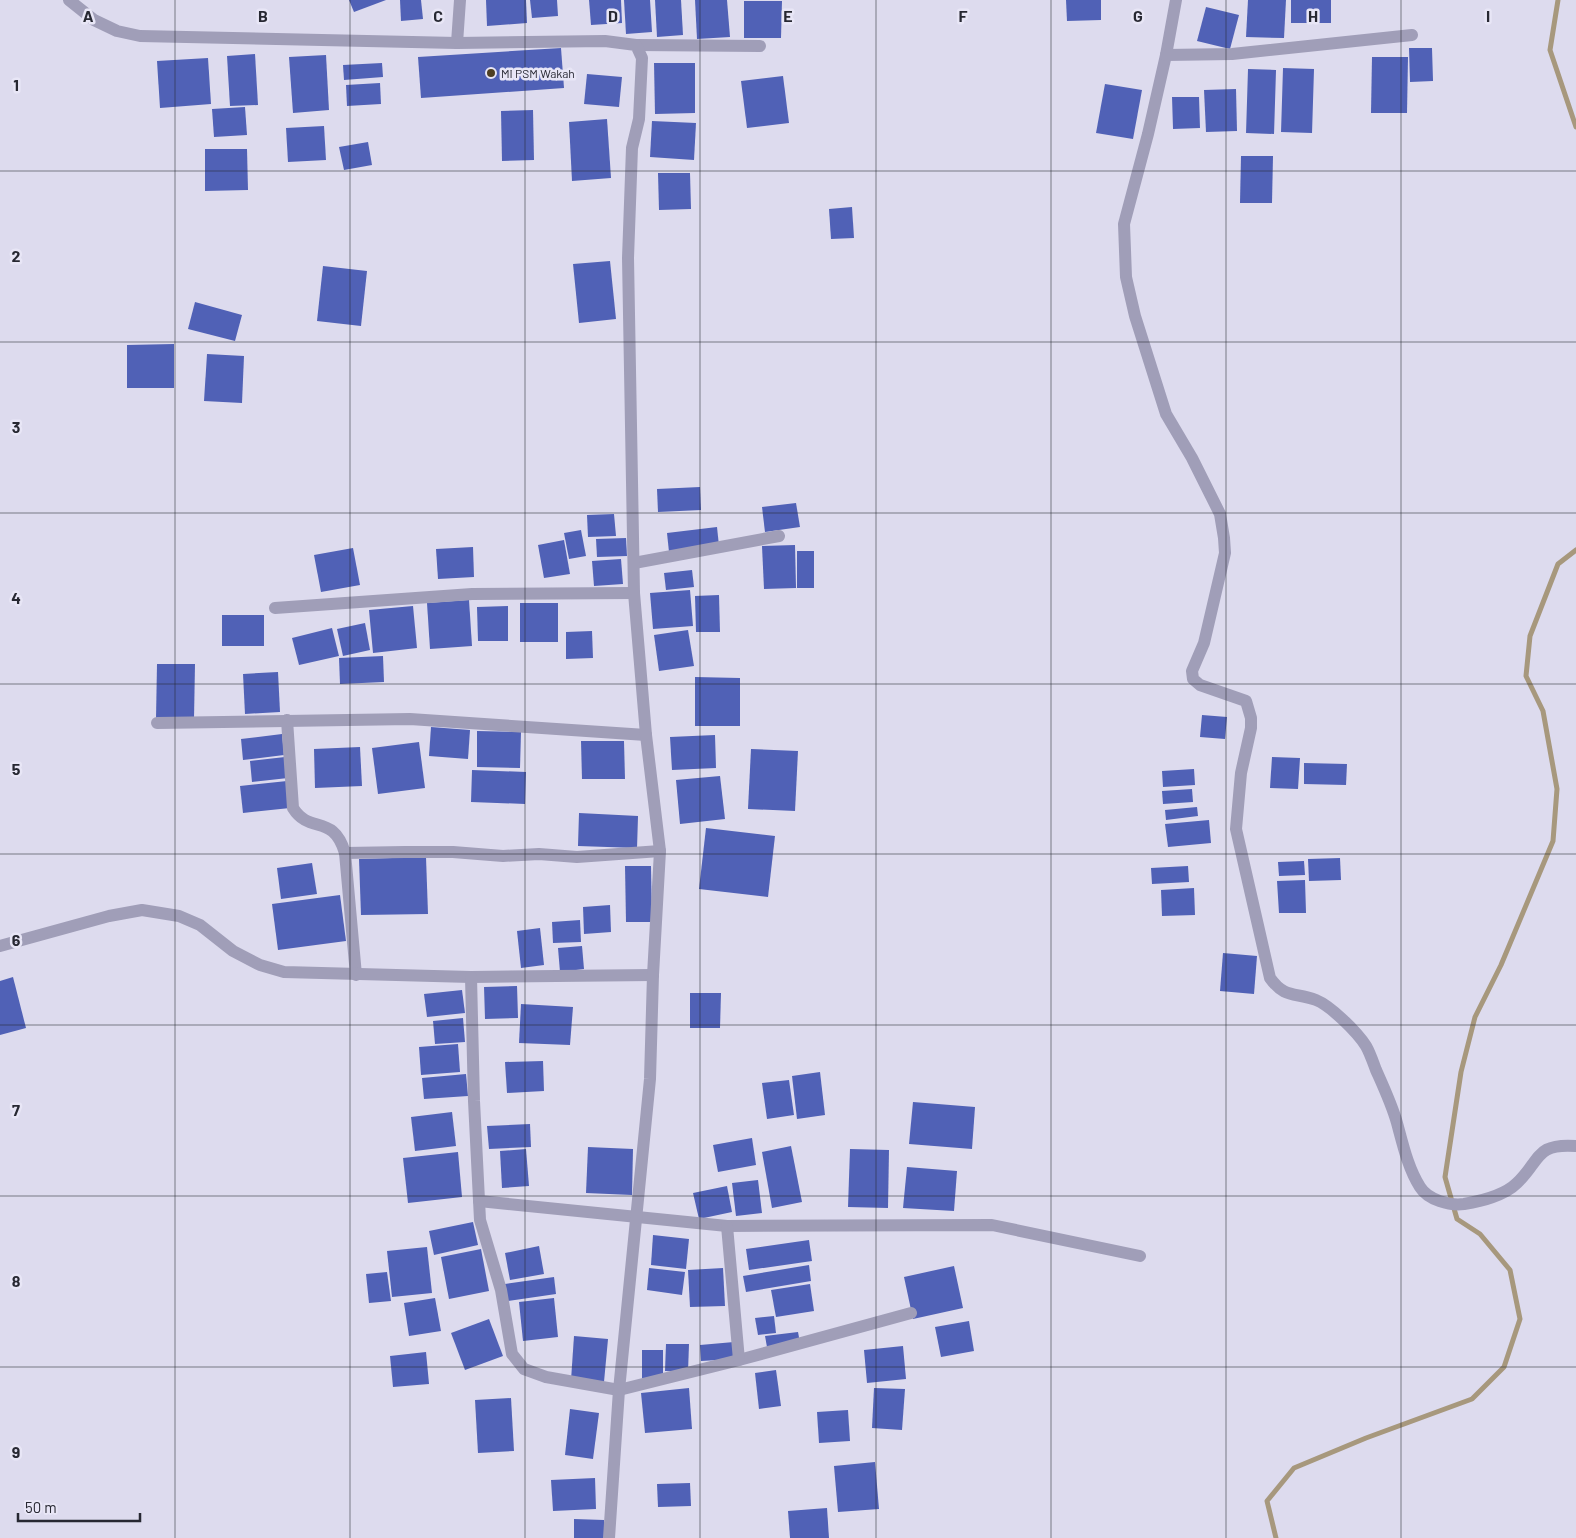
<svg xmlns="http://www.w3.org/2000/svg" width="1576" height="1538" viewBox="0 0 1576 1538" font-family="Barlow,sans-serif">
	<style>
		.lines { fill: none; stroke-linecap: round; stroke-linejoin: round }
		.stream { stroke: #a7987d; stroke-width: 5 }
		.building { fill: #5061b6 }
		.minor { stroke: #a09eb8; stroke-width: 12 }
		.tertiary { stroke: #a09eb8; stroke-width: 12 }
		.grid { fill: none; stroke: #272832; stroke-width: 1; stroke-opacity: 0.55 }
		.poi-dot { fill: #4e3f22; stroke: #e8e6f6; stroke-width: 2 }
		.labels { text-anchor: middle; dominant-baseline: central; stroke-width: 5; stroke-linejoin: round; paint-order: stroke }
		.poi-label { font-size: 12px; fill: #272832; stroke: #e8e6f6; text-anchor: start }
		.grid-label { font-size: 16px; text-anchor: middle; font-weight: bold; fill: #272832; stroke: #e8e6f6; stroke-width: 5; stroke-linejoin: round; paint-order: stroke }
	</style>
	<rect width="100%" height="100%" fill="#dddbee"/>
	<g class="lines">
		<g class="stream">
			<path d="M1558,0L1550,50L1576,127"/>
			<path d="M1276,1538L1267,1501L1294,1468L1366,1438L1472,1399L1504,1367L1520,1319L1510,1270L1480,1234L1457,1219L1445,1177L1461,1072L1475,1017L1501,965L1553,841L1557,789L1543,711L1526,676L1530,636L1558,564L1576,550"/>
		</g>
	</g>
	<g class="building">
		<path d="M349,0H386L354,12Z"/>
		<path d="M400,0H421L423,19L401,21Z"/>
		<path d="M486,0H526L527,23L487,26Z"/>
		<path d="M530,0H557L558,16L532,18Z"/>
		<path d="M589,0H621L622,23L591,25Z"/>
		<path d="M624,0H650L652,32L626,34Z"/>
		<path d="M655,0H681L683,35L657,37Z"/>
		<path d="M695,0H727L730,37L697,39Z"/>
		<path d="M1066,0H1101V20L1067,21Z"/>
		<path d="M1248,0H1286L1284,38L1246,37Z"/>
		<rect x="1291" y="0" width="40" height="23"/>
		<path d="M744,1H782L781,38H744Z"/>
		<path d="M1206,7L1239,15L1230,49L1197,41Z"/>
		<path d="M561,48L564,88L421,98L418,57Z"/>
		<path d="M1409,48H1432L1433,81L1410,82Z"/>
		<path d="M255,54L258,105L230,106L227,56Z"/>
		<path d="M326,55L329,110L293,113L289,57Z"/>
		<path d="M1372,57H1408L1407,113H1371Z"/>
		<path d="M208,58L211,104L160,108L157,61Z"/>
		<path d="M382,63L383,77L344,80L343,65Z"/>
		<path d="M654,63H695V113L655,114Z"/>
		<path d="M1283,68L1314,69L1312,133L1281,132Z"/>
		<path d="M1248,69L1276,70L1274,134L1246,133Z"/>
		<path d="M587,74L622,77L619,107L584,104Z"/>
		<path d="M783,76L789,123L747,128L741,81Z"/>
		<path d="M380,83L381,104L347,106L346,85Z"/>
		<path d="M1105,84L1142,90L1133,139L1096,133Z"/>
		<path d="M1236,89L1237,131L1206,132L1204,90Z"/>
		<path d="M1172,97H1199L1200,128L1173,129Z"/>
		<path d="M245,107L247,135L214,137L212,109Z"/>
		<path d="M533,110L534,160L502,161L501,111Z"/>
		<path d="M607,119L611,178L572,181L569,122Z"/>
		<path d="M652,121L696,123L694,160L650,157Z"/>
		<path d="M324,126L326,160L288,162L286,128Z"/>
		<path d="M368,142L372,165L344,170L339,147Z"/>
		<path d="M205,149H247L248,190L205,191Z"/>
		<path d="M1241,156H1273L1272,203H1240Z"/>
		<path d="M658,173H690L691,209L659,210Z"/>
		<path d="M852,207L854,238L831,239L829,209Z"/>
		<path d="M610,261L616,319L579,323L573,264Z"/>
		<path d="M323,266L367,271L361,326L317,321Z"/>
		<path d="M195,302L242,315L235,341L188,329Z"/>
		<path d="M174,344V388H127V345Z"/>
		<path d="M207,354L244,356L242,403L204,401Z"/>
		<path d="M700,487L701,510L658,512L657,489Z"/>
		<path d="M796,503L800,527L765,532L762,507Z"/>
		<path d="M614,514L616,536L588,537L587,515Z"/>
		<path d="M717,527L719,546L669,552L667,533Z"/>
		<path d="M581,530L586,556L569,559L564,533Z"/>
		<path d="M626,538L627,556L597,557L596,539Z"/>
		<path d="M564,540L570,574L544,578L538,545Z"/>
		<path d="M795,545L796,588L764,589L762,546Z"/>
		<path d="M473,547L474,577L438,579L436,549Z"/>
		<path d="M353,548L360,585L321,592L314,555Z"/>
		<rect x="797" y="551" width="17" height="37"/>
		<path d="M621,559L623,584L594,586L592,561Z"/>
		<path d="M692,570L694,587L666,590L664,573Z"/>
		<path d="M690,590L693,626L653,629L650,593Z"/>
		<path d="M719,595L720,632H696L695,596Z"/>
		<path d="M469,600L472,646L430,649L427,603Z"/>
		<rect x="520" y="603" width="38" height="39"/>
		<path d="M413,606L417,648L373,653L369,610Z"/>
		<path d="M508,606V641H478L477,607Z"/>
		<rect x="222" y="615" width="42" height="31"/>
		<path d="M365,623L370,650L343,656L337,629Z"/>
		<path d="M332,628L339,656L299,665L292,638Z"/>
		<path d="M688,630L694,666L659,671L654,635Z"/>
		<path d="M592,631L593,658L566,659V632Z"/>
		<path d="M383,656L384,682L340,684L339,658Z"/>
		<path d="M157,664H195L194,719H156Z"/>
		<path d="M278,672L280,712L245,714L243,674Z"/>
		<path d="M695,677L740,678V726H695Z"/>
		<path d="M1202,715L1227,717L1225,739L1200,737Z"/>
		<path d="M431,727L470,730L468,759L429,756Z"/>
		<path d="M477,731L521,732L520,768L477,767Z"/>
		<path d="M282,734L284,755L243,760L241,739Z"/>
		<path d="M715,735L716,768L672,770L670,737Z"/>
		<path d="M581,741H624L625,779H582Z"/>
		<path d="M419,742L425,788L378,794L372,748Z"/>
		<path d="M360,747L362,786L315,788L314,749Z"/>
		<path d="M751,749L798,751L795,811L748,809Z"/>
		<path d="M285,757L288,778L252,782L250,761Z"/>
		<path d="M1272,757L1300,758L1298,789L1270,788Z"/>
		<path d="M1304,763L1347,764L1346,785L1304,784Z"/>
		<path d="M1194,769L1195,785L1163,787L1162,771Z"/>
		<path d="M472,770L526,772L525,804L471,802Z"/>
		<path d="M720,776L725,819L680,824L676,780Z"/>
		<path d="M287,781L290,808L243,813L240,786Z"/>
		<path d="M1192,789L1193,802L1163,804L1162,791Z"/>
		<path d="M1197,807L1198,816L1166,820L1165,810Z"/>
		<path d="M579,813L638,816L637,848L578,846Z"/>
		<path d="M1209,820L1211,843L1168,847L1165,824Z"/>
		<path d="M706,828L775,836L768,897L699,889Z"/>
		<path d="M426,857L428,914L361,915L359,859Z"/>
		<path d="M1340,858L1341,880L1309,881L1308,859Z"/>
		<path d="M1304,861L1305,875L1279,876L1278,862Z"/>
		<path d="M312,863L317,894L281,899L277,868Z"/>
		<path d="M625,866H651L652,922H626Z"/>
		<path d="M1188,866L1189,882L1152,884L1151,868Z"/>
		<path d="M1305,880L1306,913H1279L1277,881Z"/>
		<path d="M1194,888L1195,915L1162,916L1161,890Z"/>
		<path d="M340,895L346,941L278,950L272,904Z"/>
		<path d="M610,905L611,932L584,934L583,907Z"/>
		<path d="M580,920L581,942L553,943L552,922Z"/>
		<path d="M540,928L544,965L521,968L517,931Z"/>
		<path d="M582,946L584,969L560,972L558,948Z"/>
		<path d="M1223,953L1257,956L1254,994L1220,991Z"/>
		<path d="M13,977L26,1028L0,1035V981Z"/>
		<path d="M517,986L518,1018L485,1019L484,987Z"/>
		<path d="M462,990L465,1013L427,1017L424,994Z"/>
		<path d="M690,993H721L720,1028H690Z"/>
		<path d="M521,1004L573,1007L570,1045L519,1043Z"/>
		<path d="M463,1018L465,1042L435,1044L433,1021Z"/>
		<path d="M458,1044L460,1072L421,1075L419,1047Z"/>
		<path d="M543,1061L544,1091L507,1093L505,1062Z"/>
		<path d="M820,1072L825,1115L797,1119L792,1076Z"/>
		<path d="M466,1074L468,1096L424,1099L422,1078Z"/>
		<path d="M789,1080L794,1115L767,1119L762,1083Z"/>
		<path d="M913,1102L975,1107L972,1149L909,1144Z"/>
		<path d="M452,1112L456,1146L415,1151L411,1117Z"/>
		<path d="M530,1124L531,1147L489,1149L487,1126Z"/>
		<path d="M752,1138L756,1165L718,1172L713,1145Z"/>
		<path d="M791,1146L802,1202L772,1208L762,1152Z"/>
		<path d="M588,1147L633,1149L632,1195L586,1193Z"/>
		<path d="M526,1149L529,1186L502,1188L500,1151Z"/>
		<path d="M850,1149L889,1150L888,1208L848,1207Z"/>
		<path d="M458,1152L462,1197L408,1203L403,1158Z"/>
		<path d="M907,1167L957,1171L954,1211L903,1208Z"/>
		<path d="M758,1180L762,1213L736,1216L732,1183Z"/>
		<path d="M727,1186L732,1212L699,1219L693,1193Z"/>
		<path d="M473,1222L478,1245L434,1255L429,1231Z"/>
		<path d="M653,1235L689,1239L686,1269L651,1265Z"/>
		<path d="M809,1240L812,1261L749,1270L746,1249Z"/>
		<path d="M539,1246L544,1274L510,1280L505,1253Z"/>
		<path d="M427,1247L432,1293L392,1297L387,1251Z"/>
		<path d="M481,1249L489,1291L449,1299L441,1257Z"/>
		<path d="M809,1265L811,1281L746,1292L743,1276Z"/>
		<path d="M954,1266L963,1308L913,1319L904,1277Z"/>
		<path d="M649,1268L685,1272L682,1295L647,1290Z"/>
		<path d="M723,1268L725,1306L690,1307L688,1270Z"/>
		<path d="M387,1272L391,1301L369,1303L366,1274Z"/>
		<path d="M554,1277L556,1294L508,1301L505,1284Z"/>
		<path d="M810,1284L814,1311L776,1317L771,1290Z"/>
		<path d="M435,1298L441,1331L409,1336L404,1303Z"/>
		<path d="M554,1298L558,1337L523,1341L519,1302Z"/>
		<path d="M774,1316L776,1333L758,1335L755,1318Z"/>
		<path d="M489,1319L503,1356L465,1370L451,1333Z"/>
		<path d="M969,1321L974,1351L941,1357L935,1327Z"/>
		<path d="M798,1332L800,1343L767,1347L765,1336Z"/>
		<path d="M574,1336L608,1339L604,1382L571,1380Z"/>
		<path d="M734,1342L735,1359L701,1361L700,1345Z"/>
		<path d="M666,1344H689L688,1372L665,1371Z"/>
		<path d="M903,1346L906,1379L867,1383L864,1350Z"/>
		<rect x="642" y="1350" width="21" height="28"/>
		<path d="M426,1352L429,1384L393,1387L390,1356Z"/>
		<path d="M776,1370L781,1406L759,1409L755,1373Z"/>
		<path d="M689,1388L692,1429L645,1433L641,1393Z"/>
		<path d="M874,1388L905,1389L902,1430L872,1428Z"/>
		<path d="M511,1398L514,1451L478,1453L475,1400Z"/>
		<path d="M570,1409L599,1413L593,1459L565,1455Z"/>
		<path d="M848,1410L850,1441L819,1443L817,1412Z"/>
		<path d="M875,1462L879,1509L838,1512L834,1466Z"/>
		<path d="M595,1478L596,1509L553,1511L551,1480Z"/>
		<path d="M690,1483L691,1506L658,1507L657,1484Z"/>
		<path d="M827,1508L829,1538H790L788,1511Z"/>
		<path d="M574,1519L604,1520V1538H574Z"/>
	</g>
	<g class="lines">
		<g class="minor">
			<path d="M1176,0L1166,55L1148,134L1124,224L1126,277L1135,316L1166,414L1192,458L1220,514L1224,538L1225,553L1204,643L1192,671L1193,679L1200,685L1246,701L1251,718V728L1241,773L1236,829L1270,978C1285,999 1295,992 1316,1000C1331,1006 1357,1032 1366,1046C1370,1053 1373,1062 1376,1070C1384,1088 1392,1105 1397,1123C1403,1145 1408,1168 1420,1187C1428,1200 1450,1206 1464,1204C1481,1201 1504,1196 1517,1183C1541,1160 1535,1143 1576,1146"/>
			<path d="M457,43L460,0"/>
			<path d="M636,45L760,46"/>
			<path d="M1166,55L1232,54L1412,35"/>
			<path d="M634,563L779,536"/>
			<path d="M275,608L472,594L634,593"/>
			<path d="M287,720L293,808C310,835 333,813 345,853L356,975"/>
			<path d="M157,723L410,719L646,735"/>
			<path d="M345,853L405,852H453L503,856L539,854L577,857L660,851"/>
			<path d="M0,946L109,916L142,910L179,916L200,925L233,951L260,965L284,972L471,977L653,975"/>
			<path d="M471,977L474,1101L480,1220L501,1290L512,1354L524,1369L546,1377L619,1390L739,1360L911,1313"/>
			<path d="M479,1201L727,1226L992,1225L1140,1256"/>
			<path d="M727,1226L739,1360"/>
		</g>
		<path class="tertiary" d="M69,0L94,20L117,31L140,36L457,43L605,41L636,45L642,58L639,119L632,148L628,258L634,593L646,735L660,851L653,975L650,1079L619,1390L609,1538"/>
	</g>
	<path class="grid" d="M175,0V1538M350,0V1538M525,0V1538M700,0V1538M876,0V1538M1051,0V1538M1226,0V1538M1401,0V1538M0,171H1576M0,342H1576M0,513H1576M0,684H1576M0,854H1576M0,1025H1576M0,1196H1576M0,1367H1576"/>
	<circle class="poi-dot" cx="491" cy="73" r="5"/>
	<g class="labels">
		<g class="poi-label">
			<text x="501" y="73">MI PSM Wakah</text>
		</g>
	</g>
	<g class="grid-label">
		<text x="88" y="22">A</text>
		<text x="263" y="22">B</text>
		<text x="438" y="22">C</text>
		<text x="613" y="22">D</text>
		<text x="788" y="22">E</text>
		<text x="963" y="22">F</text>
		<text x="1138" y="22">G</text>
		<text x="1313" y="22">H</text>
		<text x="1488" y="22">I</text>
		<text x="16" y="91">1</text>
		<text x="16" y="262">2</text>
		<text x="16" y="433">3</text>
		<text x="16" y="604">4</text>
		<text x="16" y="775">5</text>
		<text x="16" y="946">6</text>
		<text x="16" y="1116">7</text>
		<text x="16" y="1287">8</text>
		<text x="16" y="1458">9</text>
	</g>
	<path d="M18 1513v8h122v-8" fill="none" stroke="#272832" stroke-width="2.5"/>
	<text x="25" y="1513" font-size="15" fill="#272832" stroke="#e8e6f6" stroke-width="4" paint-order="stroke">50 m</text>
</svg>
